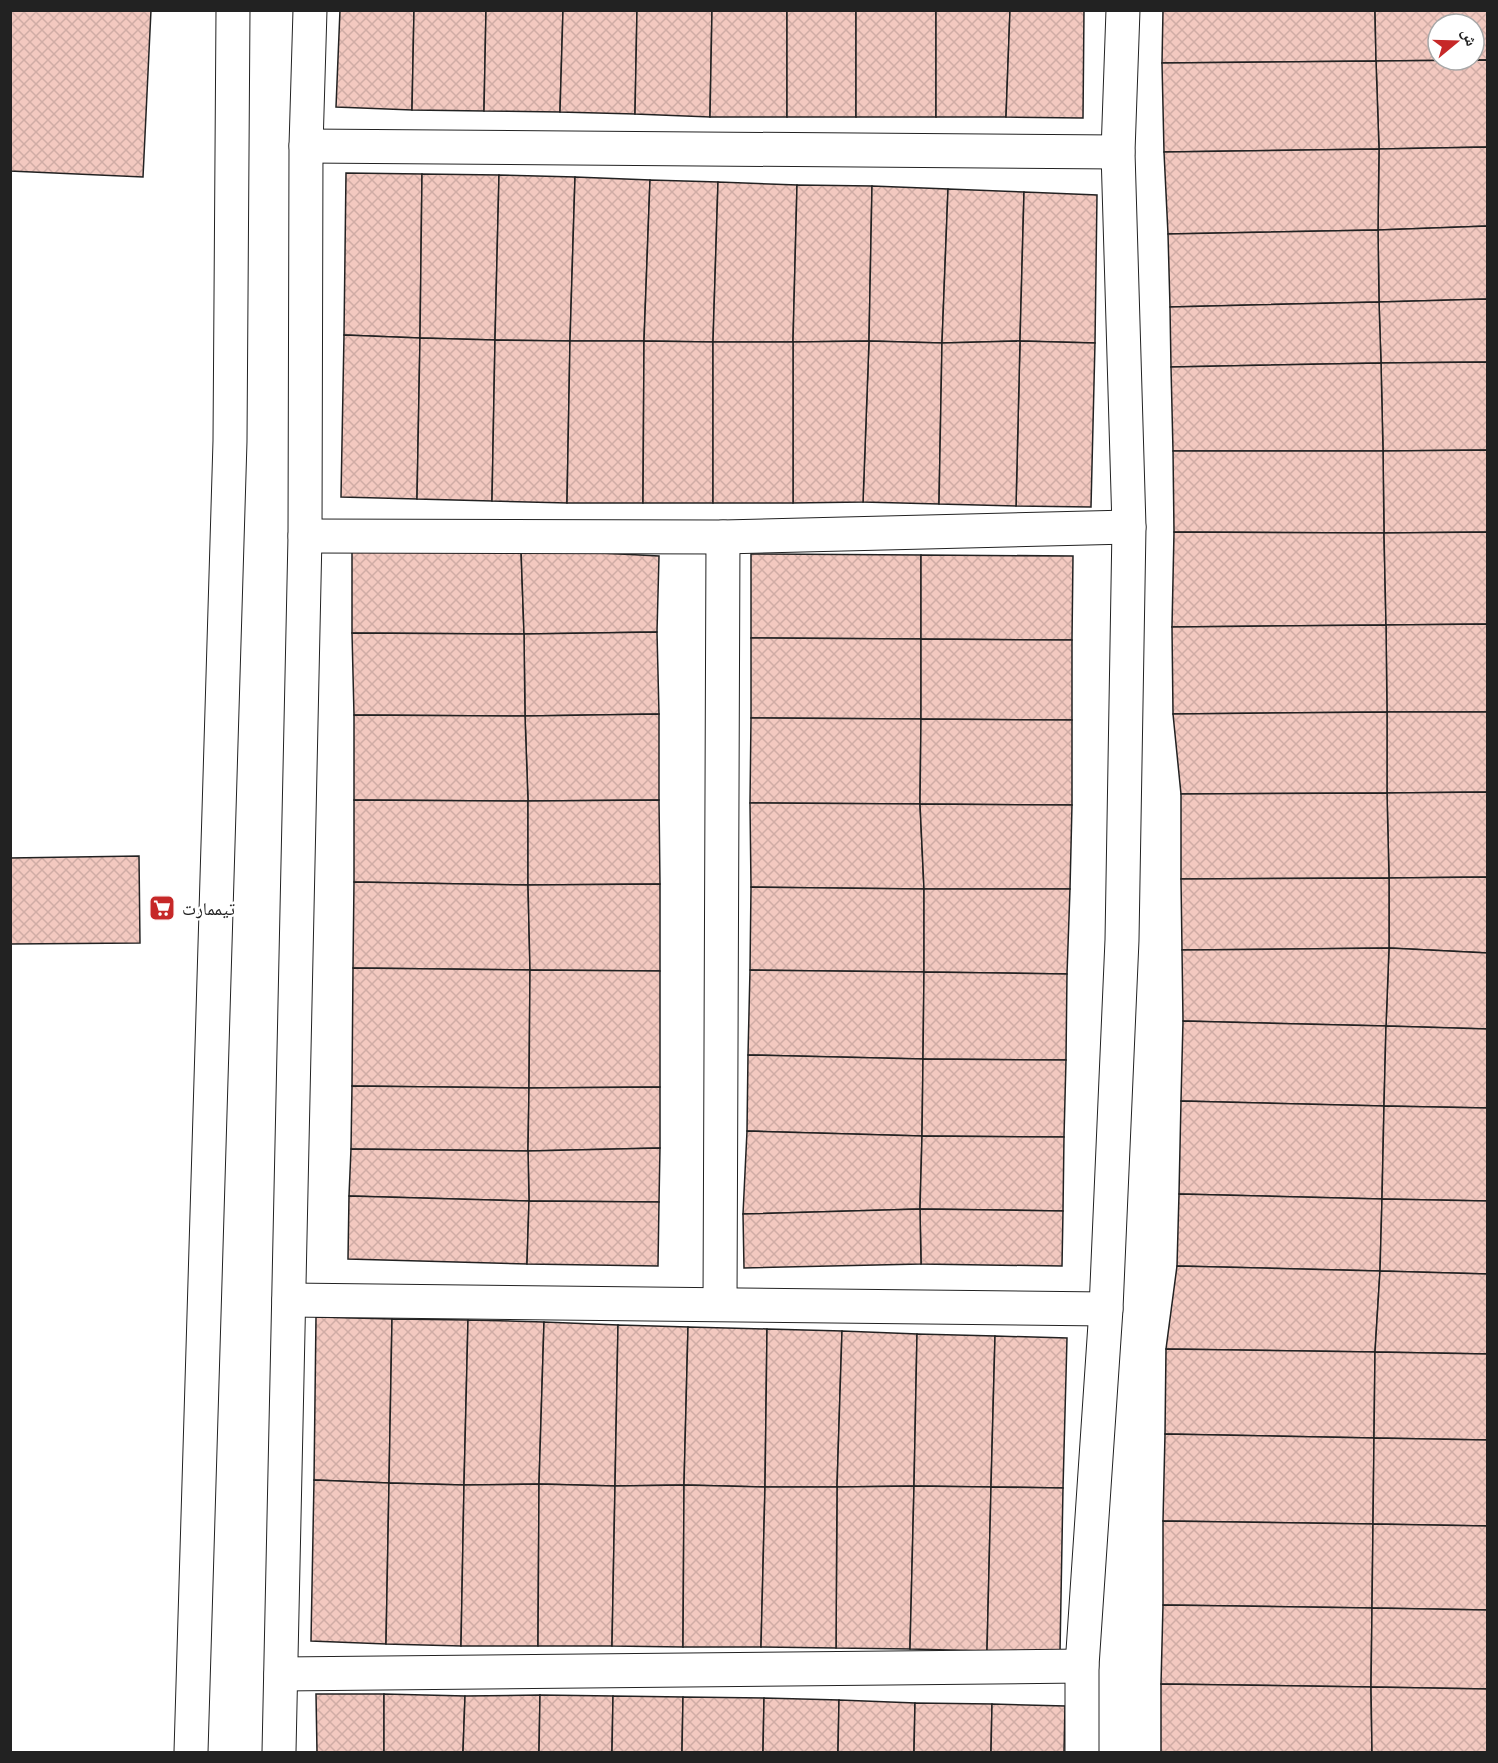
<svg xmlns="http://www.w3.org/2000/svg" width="1498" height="1763" viewBox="0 0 1498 1763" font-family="'Roboto Condensed','Noto Naskh Arabic',sans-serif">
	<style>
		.building { fill: url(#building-cross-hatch); stroke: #222; stroke-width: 1.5 }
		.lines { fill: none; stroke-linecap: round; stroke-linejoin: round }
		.minor-casing { stroke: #222; stroke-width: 35 }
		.secondary-casing { stroke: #222; stroke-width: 35 }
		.minor { stroke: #fff; stroke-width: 33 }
		.secondary { stroke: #fff; stroke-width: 33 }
		.labels { text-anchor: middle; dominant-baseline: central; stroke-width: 4.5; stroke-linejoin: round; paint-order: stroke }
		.poi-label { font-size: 18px; fill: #222; stroke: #fff; text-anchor: start }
	</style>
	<defs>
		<pattern id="building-cross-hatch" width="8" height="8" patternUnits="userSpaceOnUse" patternTransform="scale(1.5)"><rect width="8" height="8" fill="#f3c9c0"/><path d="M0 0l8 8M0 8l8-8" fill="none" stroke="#d0aca5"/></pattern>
	</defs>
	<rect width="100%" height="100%" fill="#fff"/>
	<g class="building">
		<path d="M10,10H151L143,177L10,171Z"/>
		<path d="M340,10H414L412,110L336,107Z"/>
		<path d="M414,10H486L484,111L412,110Z"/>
		<path d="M486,10H563L560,112L484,111Z"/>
		<path d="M563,10H637L635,114L560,112Z"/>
		<path d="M637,10H712L710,117L635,114Z"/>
		<path d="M712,10H787V117H710Z"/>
		<rect x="787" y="10" width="69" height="107"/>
		<rect x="856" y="10" width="80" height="107"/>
		<path d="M936,10H1010L1006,117H936Z"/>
		<path d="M1010,10H1084L1083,118L1006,117Z"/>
		<path d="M1163,10H1375L1376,61L1162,63Z"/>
		<path d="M1375,10H1488V60H1474V24H1438V60H1466L1376,61Z"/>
		<path d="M1488,60V147L1379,149L1376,61Z"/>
		<path d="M1376,61L1379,149L1164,152L1162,63Z"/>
		<path d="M1488,147V226L1378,230L1379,149Z"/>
		<path d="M1379,149L1378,230L1168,234L1164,152Z"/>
		<path d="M346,173L422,174L420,338L344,335Z"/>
		<path d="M422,174L499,175L495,340L420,338Z"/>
		<path d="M499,175L575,177L570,341L495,340Z"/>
		<path d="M575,177L650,180L644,341H570Z"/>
		<path d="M650,180L718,182L713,342L644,341Z"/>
		<path d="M718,182L797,185L793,342H713Z"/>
		<path d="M797,185L872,186L869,341L793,342Z"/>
		<path d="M872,186L948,189L942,343L869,341Z"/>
		<path d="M948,189L1024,192L1020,341L942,343Z"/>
		<path d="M1024,192L1097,195L1095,343L1020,341Z"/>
		<path d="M1488,226V299L1379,302L1378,230Z"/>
		<path d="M1378,230L1379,302L1170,307L1168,234Z"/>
		<path d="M1488,299V362L1381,363L1379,302Z"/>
		<path d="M1379,302L1381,363L1171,367L1170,307Z"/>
		<path d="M344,335L420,338L417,499L341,497Z"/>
		<path d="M420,338L495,340L492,501L417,499Z"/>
		<path d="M495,340L570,341L567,503L492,501Z"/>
		<path d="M570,341H644L643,503H567Z"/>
		<path d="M644,341L713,342V503H643Z"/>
		<path d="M869,341L942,343L939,504L863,502Z"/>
		<path d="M869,341L863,502L793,503V342Z"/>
		<path d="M1020,341L1095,343L1091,507L1016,506Z"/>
		<path d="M1020,341L1016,506L939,504L942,343Z"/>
		<rect x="713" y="342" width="80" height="161"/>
		<path d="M1488,362V450L1383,451L1381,363Z"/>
		<path d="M1381,363L1383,451H1173L1171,367Z"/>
		<path d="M1488,450V532L1384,533L1383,451Z"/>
		<path d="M1173,451H1383L1384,533L1174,532Z"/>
		<path d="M1174,532L1384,533L1386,625L1172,627Z"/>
		<path d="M1488,532V624L1386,625L1384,533Z"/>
		<path d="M352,549H521L524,634L352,633Z"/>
		<path d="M521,549L659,556L657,632L524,634Z"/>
		<path d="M751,554L921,555V639L751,638Z"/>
		<path d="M921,555L1073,556L1072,640L921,639Z"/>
		<path d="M1488,624V712H1387L1386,625Z"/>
		<path d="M1386,625L1387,712L1173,714L1172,627Z"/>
		<path d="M657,632L659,714L525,716L524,634Z"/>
		<path d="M352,633L524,634L525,716L354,715Z"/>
		<path d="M751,638L921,639V719L751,718Z"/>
		<path d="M921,639L1072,640V720L921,719Z"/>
		<path d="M1387,712H1488V792L1387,793Z"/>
		<path d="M1387,712V793L1181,794L1173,714Z"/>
		<path d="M659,714V800L528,801L525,716Z"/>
		<path d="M354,715L525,716L528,801L354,800Z"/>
		<path d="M751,718L921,719L920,804L750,803Z"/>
		<path d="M921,719L1072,720V805L920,804Z"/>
		<path d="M1488,792V877L1389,878L1387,793Z"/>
		<path d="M1387,793L1389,878L1181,879V794Z"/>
		<path d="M354,800L528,801V885L354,882Z"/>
		<path d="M659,800L660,884L528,885V801Z"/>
		<path d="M750,803L920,804L924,889L751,887Z"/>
		<path d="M920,804L1072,805L1070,889H924Z"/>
		<path d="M139,856L140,943L10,944V858Z"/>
		<path d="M1488,877V953L1389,948V878Z"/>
		<path d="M1389,878V948L1182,950L1181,879Z"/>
		<path d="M354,882L528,885L530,970L353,968Z"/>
		<path d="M660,884V971L530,970L528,885Z"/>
		<path d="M751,887L924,889V972L750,970Z"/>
		<path d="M924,889H1070L1067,974L924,972Z"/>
		<path d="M1389,948L1488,953V1029L1386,1026Z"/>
		<path d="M1389,948L1386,1026L1183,1021L1182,950Z"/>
		<path d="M353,968L530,970L529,1088L352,1086Z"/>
		<path d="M530,970L660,971V1087L529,1088Z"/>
		<path d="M750,970L924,972L923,1059L748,1055Z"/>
		<path d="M924,972L1067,974L1066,1060L923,1059Z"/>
		<path d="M1183,1021L1386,1026L1384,1106L1181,1101Z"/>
		<path d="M1386,1026L1488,1029V1108L1384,1106Z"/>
		<path d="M748,1055L923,1059L922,1136L747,1131Z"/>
		<path d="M923,1059L1066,1060L1064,1137L922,1136Z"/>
		<path d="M352,1086L529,1088L528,1151L351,1149Z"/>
		<path d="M660,1087V1148L528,1151L529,1088Z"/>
		<path d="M1181,1101L1384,1106L1382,1199L1179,1194Z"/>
		<path d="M1384,1106L1488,1108V1201L1382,1199Z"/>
		<path d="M747,1131L922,1136L920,1209L743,1214Z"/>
		<path d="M922,1136L1064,1137L1063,1211L920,1209Z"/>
		<path d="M660,1148L659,1202L529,1201L528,1151Z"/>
		<path d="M351,1149L528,1151L529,1201L349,1196Z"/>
		<path d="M1179,1194L1382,1199L1380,1271L1177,1266Z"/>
		<path d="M349,1196L529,1201L527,1264L348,1259Z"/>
		<path d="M1382,1199L1488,1201V1274L1380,1271Z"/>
		<path d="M529,1201L659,1202L658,1266L527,1264Z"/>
		<path d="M920,1209L1063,1211L1062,1266L921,1264Z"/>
		<path d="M920,1209L921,1264L744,1268L743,1214Z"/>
		<path d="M1177,1266L1380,1271L1375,1352L1166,1349Z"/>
		<path d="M1380,1271L1488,1274V1354L1375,1352Z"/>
		<path d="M316,1317L392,1319L389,1483L314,1480Z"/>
		<path d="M392,1319L468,1320L464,1485L389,1483Z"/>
		<path d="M468,1320L544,1322L539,1484L464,1485Z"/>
		<path d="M544,1322L618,1325L615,1486L539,1484Z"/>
		<path d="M618,1325L688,1327L684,1485L615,1486Z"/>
		<path d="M688,1327L767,1329L765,1487L684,1485Z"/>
		<path d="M767,1329L842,1331L837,1487H765Z"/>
		<path d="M842,1331L917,1334L914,1486L837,1487Z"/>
		<path d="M917,1334L995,1336L991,1487L914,1486Z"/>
		<path d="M995,1336L1067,1338L1063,1488L991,1487Z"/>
		<path d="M1166,1349L1375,1352L1374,1438L1165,1434Z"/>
		<path d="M1375,1352L1488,1354V1440L1374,1438Z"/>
		<path d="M1165,1434L1374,1438L1373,1524L1163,1521Z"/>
		<path d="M1374,1438L1488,1440V1526L1373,1524Z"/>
		<path d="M314,1480L389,1483L386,1644L311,1641Z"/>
		<path d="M389,1483L464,1485L461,1646L386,1644Z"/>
		<path d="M539,1484L538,1646H461L464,1485Z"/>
		<path d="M539,1484L615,1486L612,1646H538Z"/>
		<path d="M684,1485L683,1647L612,1646L615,1486Z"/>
		<path d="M684,1485L765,1487L761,1647H683Z"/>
		<path d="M914,1486L910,1649L836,1648L837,1487Z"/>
		<path d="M914,1486L991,1487L987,1651L910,1649Z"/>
		<path d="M765,1487H837L836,1648L761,1647Z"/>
		<path d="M991,1487L1063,1488L1060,1652L987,1651Z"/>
		<path d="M1163,1521L1373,1524L1372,1608L1163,1605Z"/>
		<path d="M1373,1524L1488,1526V1610L1372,1608Z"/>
		<path d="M1163,1605L1372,1608L1371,1687L1161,1684Z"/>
		<path d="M1372,1608L1488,1610V1689L1371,1687Z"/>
		<path d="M1161,1684L1371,1687L1372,1752H1161Z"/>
		<path d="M1371,1687L1488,1689V1752H1372Z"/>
		<path d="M316,1694H384V1752H317Z"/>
		<path d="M384,1694L465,1696L463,1752H384Z"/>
		<path d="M540,1695L539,1752H463L465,1696Z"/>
		<path d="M540,1695L613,1696L612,1752H539Z"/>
		<path d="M613,1696L683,1697L682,1752H612Z"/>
		<path d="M683,1697L764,1698L763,1752H682Z"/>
		<path d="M764,1698L839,1700L838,1752H763Z"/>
		<path d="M839,1700L915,1703L914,1752H838Z"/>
		<path d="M915,1703L992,1704L991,1752H914Z"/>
		<path d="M992,1704L1065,1706L1064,1752H991Z"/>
	</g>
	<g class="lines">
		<g class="minor-casing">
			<g id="minor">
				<path d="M306,146L1118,152"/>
				<path d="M305,536L723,537L1129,527"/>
				<path d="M289,1300L1106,1309"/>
				<path d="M720,1303L723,537"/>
				<path d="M281,1674L1082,1666"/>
				<path d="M1082,1752V1666L1106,1309L1122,940L1129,527L1118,152L1123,10"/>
			</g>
		</g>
		<g class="secondary-casing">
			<g id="secondary">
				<path d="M191,1752L230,441L233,10"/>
				<path d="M279,1752L305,536L306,146L310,10"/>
			</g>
		</g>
		<use href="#minor" class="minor"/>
		<use href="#secondary" class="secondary"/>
	</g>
	<defs>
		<g id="supermarket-square" transform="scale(1.35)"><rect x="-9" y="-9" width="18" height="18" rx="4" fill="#c62828" stroke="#fff"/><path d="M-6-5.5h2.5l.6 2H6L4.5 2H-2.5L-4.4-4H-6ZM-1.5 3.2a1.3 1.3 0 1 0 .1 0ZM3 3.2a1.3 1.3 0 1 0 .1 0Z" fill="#fff"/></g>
	</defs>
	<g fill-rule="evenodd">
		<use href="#supermarket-square" x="162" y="908"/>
	</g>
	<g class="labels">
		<g class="poi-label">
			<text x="182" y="908">تیممارت</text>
		</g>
	</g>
	<rect width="1498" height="1763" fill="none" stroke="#222222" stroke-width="24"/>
	<g transform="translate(1456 42) rotate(71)"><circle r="28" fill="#ffffff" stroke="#a7a7a7" stroke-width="1.5"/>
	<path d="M0-4.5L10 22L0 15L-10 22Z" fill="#c62828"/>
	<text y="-9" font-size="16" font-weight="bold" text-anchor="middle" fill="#222222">ش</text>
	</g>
</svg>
